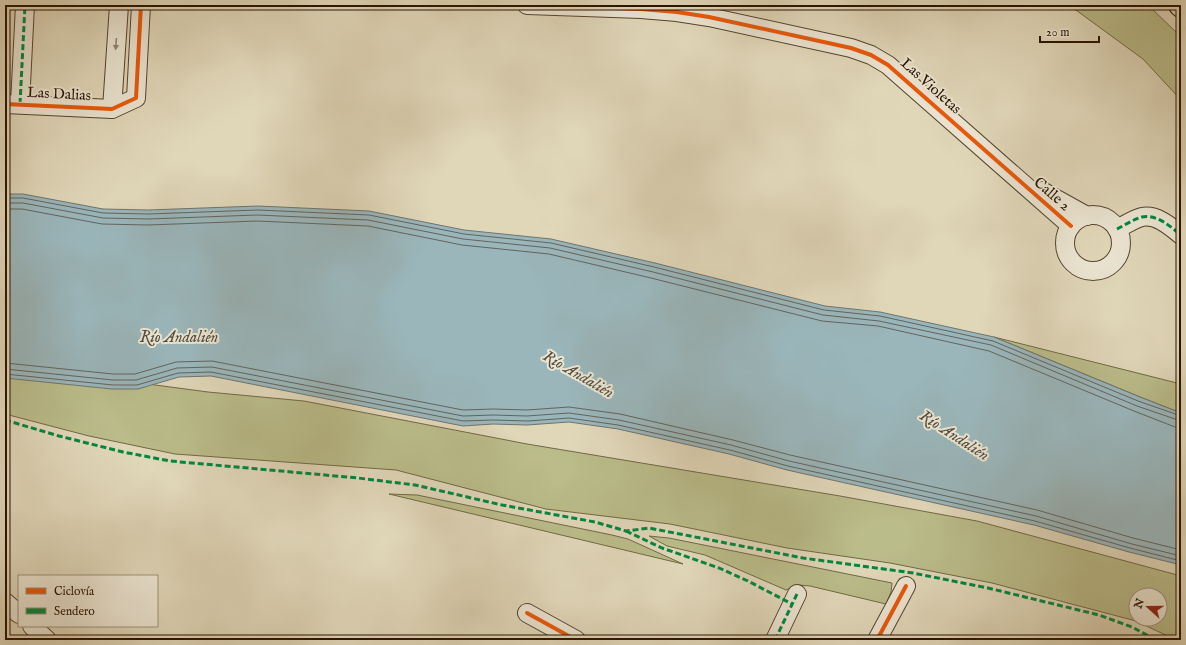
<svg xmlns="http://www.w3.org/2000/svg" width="1186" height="645" viewBox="0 0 1186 645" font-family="'IM FELL English',serif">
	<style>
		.green { fill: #babc8a; stroke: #726845; fill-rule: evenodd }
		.water { fill: #9ab6bb; stroke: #6d7570 }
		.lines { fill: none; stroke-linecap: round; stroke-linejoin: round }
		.shore { stroke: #62645e; stroke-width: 1 }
		.minor-casing { stroke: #58442e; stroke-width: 20 }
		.trunk-casing { stroke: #2a1300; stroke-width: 24 }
		.minor { stroke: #ebe5d2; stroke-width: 18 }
		.trunk { stroke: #e0d7b9; stroke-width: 22 }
		.quiet { stroke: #00873e; stroke-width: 3; stroke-dasharray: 6 3; stroke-linecap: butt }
		.cycleway-casing { stroke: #ebe5d2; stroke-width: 6 }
		.cycleway { stroke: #e8590c; stroke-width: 4 }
		.oneway { fill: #948674 }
		.labels { text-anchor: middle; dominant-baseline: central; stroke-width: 4; stroke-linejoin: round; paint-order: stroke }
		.street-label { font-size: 15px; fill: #2a1300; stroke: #ebe5d2 }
		.water-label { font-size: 16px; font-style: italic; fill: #514c41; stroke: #ebe5d2 }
	</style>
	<rect width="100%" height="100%" fill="#e0d7b9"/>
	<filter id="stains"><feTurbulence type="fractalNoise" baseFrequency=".005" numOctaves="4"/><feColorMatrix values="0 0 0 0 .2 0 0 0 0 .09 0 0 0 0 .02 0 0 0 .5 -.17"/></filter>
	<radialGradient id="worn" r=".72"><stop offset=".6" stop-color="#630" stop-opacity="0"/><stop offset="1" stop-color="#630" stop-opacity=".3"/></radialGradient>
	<g class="green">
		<path d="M1069,5H1148L1181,37V100L1143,59Z"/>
		<path d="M994,337L1181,384V413L1140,397Z"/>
		<path d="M5,365L208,392L304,401L527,444L840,496L977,521L1181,576V640H1176L1136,621L992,583L890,563L787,548L670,524L546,509L396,470L175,454L89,436L5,414ZM1136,595H1160V619H1136Z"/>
		<path d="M389,494L417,495L612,535L628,539L683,564Z"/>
		<path d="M649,536L669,538L892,583L891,592L886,604L810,586L799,585L786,590L705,555L667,546Z"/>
	</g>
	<path class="water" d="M5,194H23L103,209L148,210L258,206L369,211L464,230L551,239L655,263L825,306L880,312L994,337L1140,397L1181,413V565L1129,552L1034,525L787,470L729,454L618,429L569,422L527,425L493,424L463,426L211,376L179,377L138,389H112L5,378Z"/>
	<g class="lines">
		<g class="shore">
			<path d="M5,198H23L103,213L148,214L258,210L369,215L464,234L551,243L654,267L824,310L880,316L993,341L1138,401L1181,416"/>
			<path d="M5,203H23L103,218L148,219L257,215L368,220L463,239L550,248L653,272L823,315L879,321L991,345L1137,406L1181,421"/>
			<path d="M5,209H22L102,224L148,225L257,221L368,226L462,245L549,254L651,278L822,321L878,326L989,351L1134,411L1175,427H1181"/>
			<path d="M5,363L113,374H135L176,362L212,361L463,410L493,409L527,410L569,407L620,414L733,440L790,455L1037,510L1133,538L1181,550"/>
			<path d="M5,369L113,380H136L177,368L212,367L463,416L493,415L527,416L569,413L619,420L731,445L789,461L1036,516L1132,544L1181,556"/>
			<path d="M5,374L113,385H137L178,373L211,372L463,421L493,420L528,421L569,418L618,425L730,450L788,466L1035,521L1130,548L1181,561"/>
		</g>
		<g class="minor-casing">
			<g id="minor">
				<path d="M527,5L641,9L677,12L709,17L851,48L871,55L888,65L1071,226"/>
				<path d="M5,104L112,109L136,98L141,5"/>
				<path d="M20,104L25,5"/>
				<path d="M112,109L119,5"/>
				<path d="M1042,191L1087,216"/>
				<circle cx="1093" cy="243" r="28"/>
				<path d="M1117,229C1125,225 1134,219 1142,217C1157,214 1171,227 1181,235"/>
				<path d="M5,602L19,614"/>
				<path d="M527,613L576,640"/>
				<path d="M32,626L47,640"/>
				<path d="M775,640L797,594"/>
				<path d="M877,640L906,586"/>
			</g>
		</g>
		<g class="trunk-casing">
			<path id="trunk" d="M1180,5L1181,6"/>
		</g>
		<use href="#minor" class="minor"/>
		<use href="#trunk" class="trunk"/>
		<g class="quiet">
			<path d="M20,104L25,5"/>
			<path d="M1117,229C1125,225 1134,219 1142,217C1157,214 1171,227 1181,235"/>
			<path d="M5,420L59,436L123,452L170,461L358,478L415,485L502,505L595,522L626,531L649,528L803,558L913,573L988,588L1099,615L1132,627L1156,640"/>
			<path d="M626,531L662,548L719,568L748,581L792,604"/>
			<path d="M775,640L797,594"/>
		</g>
		<g class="cycleway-casing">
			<g id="cycleway">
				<path d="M527,5L641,9L677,12L709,17L851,48L871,55L888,65L1071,226"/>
				<path d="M5,104L112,109L136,98L141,5"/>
				<path d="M527,613L576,640"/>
				<path d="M877,640L906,586"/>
			</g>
		</g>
		<use href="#cycleway" class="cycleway"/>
	</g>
	<defs><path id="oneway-solid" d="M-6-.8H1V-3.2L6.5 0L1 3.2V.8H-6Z"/></defs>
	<use class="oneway" href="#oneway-solid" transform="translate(116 44) rotate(94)"/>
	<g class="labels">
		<g class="street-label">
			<text transform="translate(931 86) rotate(42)">Las Violetas</text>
			<text transform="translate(59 94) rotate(3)">Las Dalias</text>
			<text transform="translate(1052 194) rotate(41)">Calle 2</text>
		</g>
		<g class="water-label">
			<text x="179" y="338">Río Andalién</text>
			<text transform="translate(578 375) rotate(30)">Río Andalién</text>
			<text transform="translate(954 436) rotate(33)">Río Andalién</text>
		</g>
	</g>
	<rect width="1186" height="645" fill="none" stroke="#e0d7b9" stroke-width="20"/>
	<rect x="6" y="6" width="1174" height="633" fill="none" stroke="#2a1300" stroke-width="2"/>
	<rect x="10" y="10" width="1166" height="625" fill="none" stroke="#2a1300"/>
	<rect x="18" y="575" width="140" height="52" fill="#ebe5d2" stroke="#9e917e"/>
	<rect x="26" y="588" width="20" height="6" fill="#e8590c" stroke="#9e917e"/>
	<text x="54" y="595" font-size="12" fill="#2a1300">Ciclovía</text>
	<rect x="26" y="608" width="20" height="6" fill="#00873e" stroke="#9e917e"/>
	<text x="54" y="615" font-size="12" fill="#2a1300">Sendero</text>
	<g transform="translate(1148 607) rotate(291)"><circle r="19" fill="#ebe5d2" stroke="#9e917e"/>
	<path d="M0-3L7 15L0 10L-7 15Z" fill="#8f2418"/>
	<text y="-6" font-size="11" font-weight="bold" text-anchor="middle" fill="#2a1300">N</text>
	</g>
	<path d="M1040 36v6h59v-6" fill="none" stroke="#2a1300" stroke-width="2"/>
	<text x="1046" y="36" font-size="12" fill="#2a1300" stroke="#ebe5d2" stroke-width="3" paint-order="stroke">20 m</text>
	<rect width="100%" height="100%" filter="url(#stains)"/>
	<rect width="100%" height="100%" fill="url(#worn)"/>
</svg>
